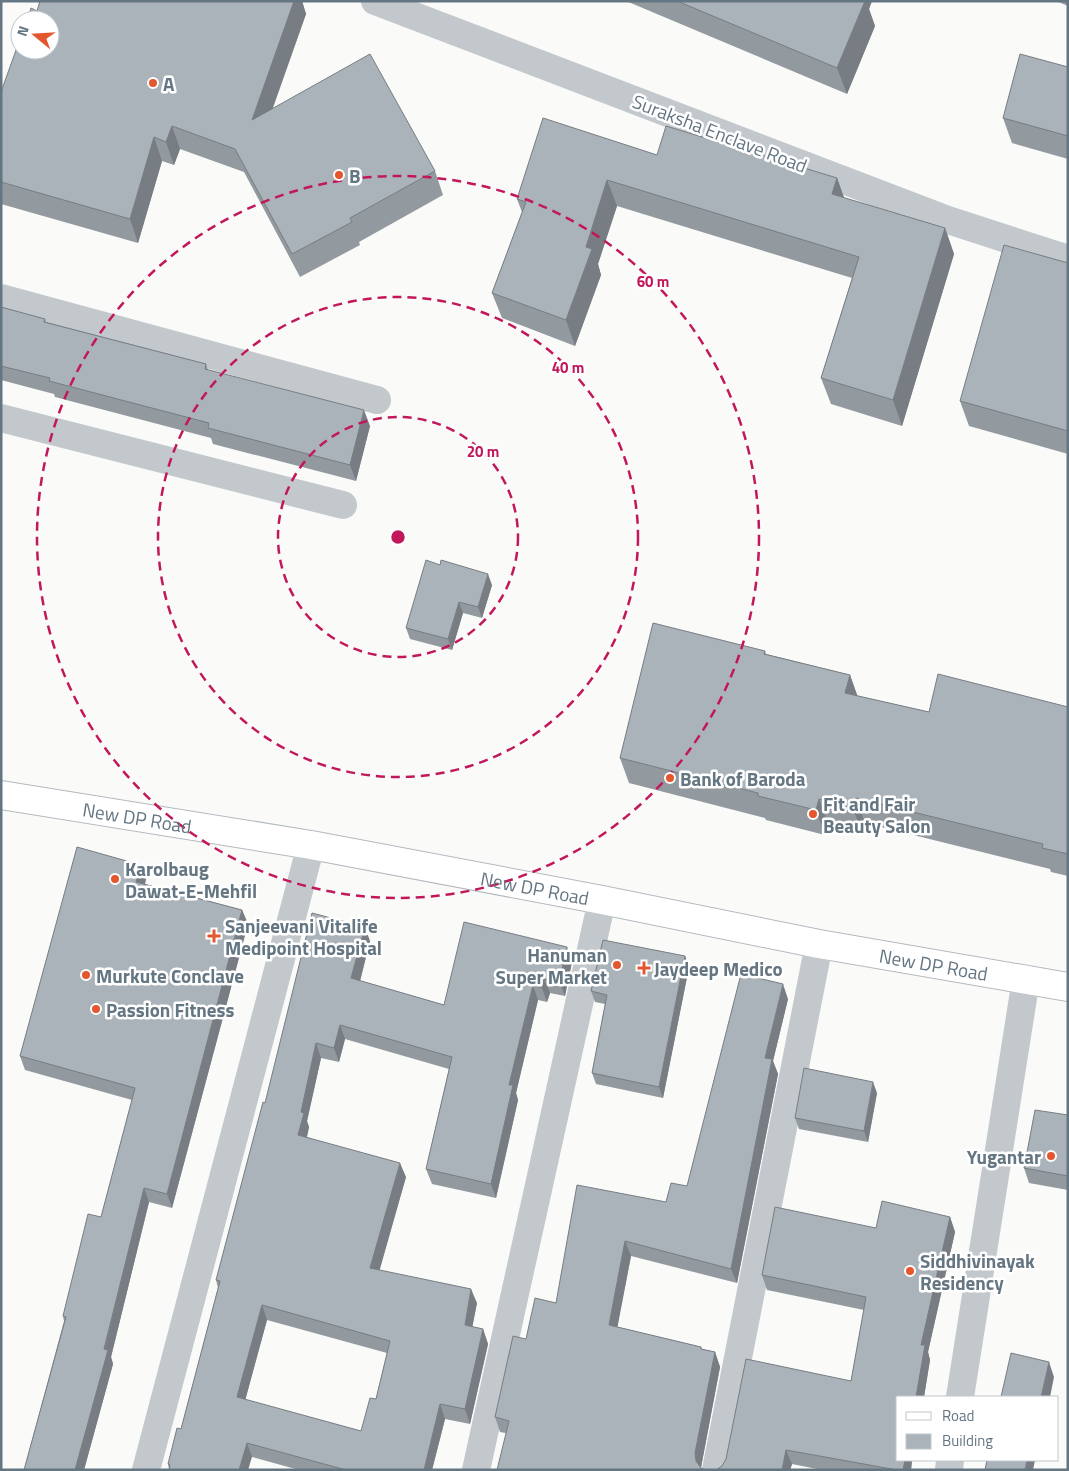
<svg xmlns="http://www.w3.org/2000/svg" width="1069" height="1471" viewBox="0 0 1069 1471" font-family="'Titillium Web',sans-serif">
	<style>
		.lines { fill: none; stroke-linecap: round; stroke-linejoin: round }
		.secondary-casing { stroke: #b3babf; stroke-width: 30 }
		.street { stroke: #c3c8cc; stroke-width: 28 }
		.secondary { stroke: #fff; stroke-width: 28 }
		.wall { fill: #929a9f; fill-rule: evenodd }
		.shaded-wall { fill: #777d82 }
		.building { fill: #aab3b9; stroke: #777d82; fill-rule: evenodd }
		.ring { fill: none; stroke: #c2185b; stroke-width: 2.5; stroke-dasharray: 9 6 }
		.poi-dot { fill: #e4572e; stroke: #fff; stroke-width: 2 }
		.labels { text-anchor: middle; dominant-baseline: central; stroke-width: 5; stroke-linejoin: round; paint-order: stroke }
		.poi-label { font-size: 19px; font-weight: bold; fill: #657683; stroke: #fff; text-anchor: start }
		.street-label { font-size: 19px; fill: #657683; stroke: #fff }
		.centre { fill: #c2185b; stroke: #fff; stroke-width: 2.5 }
		.ring-label { font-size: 15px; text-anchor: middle; font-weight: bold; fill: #c2185b; stroke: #fff; stroke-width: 5; stroke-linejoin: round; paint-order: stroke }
	</style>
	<rect width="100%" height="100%" fill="#fafaf8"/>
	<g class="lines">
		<g class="secondary-casing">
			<g id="secondary">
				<path id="s1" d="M1,795L311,845L602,900L819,944L1068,987"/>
			</g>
		</g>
		<g class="street">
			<path d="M375,1L948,220L1068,259"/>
			<path d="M1,298L377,400"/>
			<path d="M1,418L343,505"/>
			<path d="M960,1397L1026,979"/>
			<path d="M146,1470L311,845"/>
			<path d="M476,1470L602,900"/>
			<path d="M716,1470L819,944"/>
			<path d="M949,1470L950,1460"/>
		</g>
		<use href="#secondary" class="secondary"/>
	</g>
	<g class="wall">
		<path d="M40,1H302L306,14L273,108L435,171L443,195L359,242L360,245L300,277L244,172L180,149L174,165L162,161L138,243L1,204V92L37,11Z"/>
		<path d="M626,1H872L869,9L875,26L847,94Z"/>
		<path d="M1056,1H1068V6Z"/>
		<path d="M1068,67V159L1012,143L1003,118Z"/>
		<path d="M657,155L837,178L844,198L945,228L954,254L902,426L831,404L821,378L852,278L617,206L598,264L601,275L575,346L502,318L492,293L522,212L517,199Z"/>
		<path d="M1068,263V454L969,426L960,401Z"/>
		<path d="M1,307L45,319L46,322L206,364L208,370L370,426L356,481L213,444L211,438L55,397L54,394L1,380Z"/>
		<path d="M492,585L482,618L463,613L452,650L410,639L406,628Z"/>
		<path d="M765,651L766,654L850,675L857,696L929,712L1068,707V876L1051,872L1050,869L865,823L862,833L828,824L825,835L766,820L765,818L629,783L620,758Z"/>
		<path d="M141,865L146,879L145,884L242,910L248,924L172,1208L149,1202L111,1357L113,1364L84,1470H24L64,1321L63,1316L101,1217L132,1100L25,1070L20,1056Z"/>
		<path d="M370,941L360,981L444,1005L572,962L565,996L550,993L547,1002L538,1000L516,1093L518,1100L496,1198L432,1184L426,1169L449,1069L345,1039L339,1062L321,1058L307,1121L309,1127L307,1137L406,1177L379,1270L477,1303L472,1327L483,1329L488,1344L470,1424L445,1419L432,1470H299L252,1457L169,1469L168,1464L181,1429L218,1288L216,1280L265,1103ZM267,1320L387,1353L376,1399L361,1431L245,1400Z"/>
		<path d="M685,956L689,967L663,1098L596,1084L592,1073L605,1004L595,1002L591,991Z"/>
		<path d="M788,999L773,1061L778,1074L737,1283L631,1256L617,1327L701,1347L702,1349L715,1352L720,1367L701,1468L500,1432L495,1417L526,1339L556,1303L666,1202L687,1186Z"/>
		<path d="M877,1093L868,1142L799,1129L795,1118Z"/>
		<path d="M1068,1115V1190L1029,1183L1024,1168Z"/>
		<path d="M950,1217L955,1232L928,1352L930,1360L924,1397H898V1460H912L911,1470H822L792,1464L790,1470H716L851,1381L864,1310L767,1290L762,1275L876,1228Z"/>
	</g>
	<g class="shaded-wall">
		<path d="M294,1H302L306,14L260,143L252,120Z"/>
		<path d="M856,1H872L869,9L875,26L847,94L837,68Z"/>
		<path d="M172,126L180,149L174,165L166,142Z"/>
		<path d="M154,137L162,161L138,243L130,219Z"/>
		<path d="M837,178L846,203L832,194Z"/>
		<path d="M607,180L617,206L598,264L601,275L575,346L566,320L586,247Z"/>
		<path d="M945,228L954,254L902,426L893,400Z"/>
		<path d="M364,410L370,426L356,481L350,465Z"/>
		<path d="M488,574L492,585L482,618L478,607Z"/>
		<path d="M459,602L463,613L452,650L448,639Z"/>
		<path d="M850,675L859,700L845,693Z"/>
		<path d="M856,798L865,823L862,833L853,808Z"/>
		<path d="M819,799L828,824L825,835L816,810Z"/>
		<path d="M141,865L146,879L142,896L136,882Z"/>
		<path d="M242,910L248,924L172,1208L167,1194Z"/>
		<path d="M365,927L370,941L357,993L351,978Z"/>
		<path d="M567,947L572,962L565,996L559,982Z"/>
		<path d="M685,956L689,967L663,1098L659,1087Z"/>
		<path d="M544,979L550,993L547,1002L542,988Z"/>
		<path d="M783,984L788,999L773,1061L778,1074L737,1283L731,1269L765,1058Z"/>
		<path d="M533,985L538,1000L516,1093L518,1100L496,1198L491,1184L509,1085Z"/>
		<path d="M340,1025L345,1039L339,1062L334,1048Z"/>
		<path d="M316,1043L321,1058L307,1121L309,1127L304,1149L298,1135L301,1112Z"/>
		<path d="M873,1082L877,1093L868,1142L864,1131Z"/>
		<path d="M400,1163L406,1177L376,1283L370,1268Z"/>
		<path d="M144,1188L149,1202L111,1357L113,1364L84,1470H75Z"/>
		<path d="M950,1217L955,1232L928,1352L930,1360L924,1397H916L921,1345Z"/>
		<path d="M625,1241L631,1256L615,1340L609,1325Z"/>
		<path d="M471,1289L477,1303L470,1339L465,1325Z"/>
		<path d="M262,1305L267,1320L242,1412L237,1397Z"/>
		<path d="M483,1329L488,1344L470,1424L465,1409Z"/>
		<path d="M715,1352L720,1367L701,1467L696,1461L695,1453Z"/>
		<path d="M1049,1362L1054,1377L1050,1397H1041Z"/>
		<path d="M440,1404L445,1419L432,1470H424Z"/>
		<path d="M247,1443L252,1457L248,1470H239Z"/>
		<path d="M786,1450L792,1464L790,1470H782Z"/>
		<path d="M905,1460H912L911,1470H903Z"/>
		<path d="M1027,1460H1035L1033,1470H1025Z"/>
	</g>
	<g class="building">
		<path d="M40,1H294L252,120L370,54L435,171L350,218L352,222L292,254L235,149L172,126L166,142L154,137L130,219L1,182V92L20,39V50H50V20H27L31,8L37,11Z"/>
		<path d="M677,1H865L837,68Z"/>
		<path d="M1020,54L1068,67V136L1003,118Z"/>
		<path d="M543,118L657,155L666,126L837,178L832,194L945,228L893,400L821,378L859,257L607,180L586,247L592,249L566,320L492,293L526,202L517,199Z"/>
		<path d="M1004,245L1068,263V431L960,401Z"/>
		<path d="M1,307L45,319L44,322L206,364L205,369L364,410L350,465L208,428L209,423L49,381L50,378L1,366Z"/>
		<path d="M426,560L440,565L441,560L488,574L478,607L459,602L448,639L406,628Z"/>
		<path d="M653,623L765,651L764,654L850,675L845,693L929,712L938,674L1068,707V854L1042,848L1043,844L856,798L853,808L819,799L816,810L758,796V793L620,758Z"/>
		<path d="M77,847L141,865L136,882L242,910L167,1194L144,1188L104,1349L108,1350L75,1470H24L66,1317L63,1316L88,1214L101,1217L135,1088L20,1056Z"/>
		<path d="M312,913L365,927L351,978L444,1005L464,922L567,947L559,982L544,979L542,988L533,985L509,1085H513L491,1184L426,1169L452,1057L340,1025L334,1048L316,1043L301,1112L304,1113L298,1135L400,1163L370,1268L471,1289L465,1325L483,1329L465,1409L440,1404L424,1470H346L247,1443L239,1470H169L170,1465L168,1464L177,1428L181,1429L220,1281L216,1280L263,1102L265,1103ZM262,1305L390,1341L376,1399L370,1398L361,1431L237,1397Z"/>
		<path d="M603,940L685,956L659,1087L592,1073L607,995L591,991Z"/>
		<path d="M741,974L783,984L765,1058L772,1059L731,1269L625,1241L609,1325L701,1347V1349L715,1352L695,1453L696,1461L701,1468L706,1470H497L509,1421L495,1417L513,1336L526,1339L535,1298L556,1303L577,1185L666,1202L671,1183L687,1186Z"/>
		<path d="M804,1068L873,1082L864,1131L795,1118Z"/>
		<path d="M1035,1110L1068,1115V1176L1024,1168Z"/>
		<path d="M882,1201L950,1217L921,1345H925L916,1397H898V1460H905L903,1470H897L786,1450L782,1470H716L722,1466L726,1459L746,1359L851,1381L866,1297L762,1275L775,1207L876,1228Z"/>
		<path d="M1011,1353L1049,1362L1041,1397H1001Z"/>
		<path d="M987,1460H1027L1025,1470H985Z"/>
	</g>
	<g class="ring">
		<circle cx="398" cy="537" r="120"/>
		<circle cx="398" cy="537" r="240"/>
		<circle cx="398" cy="537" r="361"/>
	</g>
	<g class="poi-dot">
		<circle cx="153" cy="83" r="5"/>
		<circle cx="339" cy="175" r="5"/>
		<circle cx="670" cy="778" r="5"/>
		<circle cx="813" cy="814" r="5"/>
		<circle cx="115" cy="879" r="5"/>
		<path d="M211.5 928.5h5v5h5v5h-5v5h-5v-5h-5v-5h5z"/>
		<circle cx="617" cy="965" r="5"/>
		<path d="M641.5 960.5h5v5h5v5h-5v5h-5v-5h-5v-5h5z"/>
		<circle cx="86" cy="975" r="5"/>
		<circle cx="96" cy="1009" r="5"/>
		<circle cx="1051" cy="1156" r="5"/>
		<circle cx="910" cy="1271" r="5"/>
	</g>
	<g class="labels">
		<g class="poi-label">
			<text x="163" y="83">A</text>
			<text x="349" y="175">B</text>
			<text x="680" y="778">Bank of Baroda</text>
			<text x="823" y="803">Fit and Fair<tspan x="823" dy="22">Beauty Salon</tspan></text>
			<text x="125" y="868">Karolbaug<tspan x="125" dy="22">Dawat-E-Mehfil</tspan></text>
			<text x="225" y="925">Sanjeevani Vitalife<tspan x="225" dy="22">Medipoint Hospital</tspan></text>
			<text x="607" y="954" text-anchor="end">Hanuman<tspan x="607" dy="22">Super Market</tspan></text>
			<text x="654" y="968">Jaydeep Medico</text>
			<text x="96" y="975">Murkute Conclave</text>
			<text x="106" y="1009">Passion Fitness</text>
			<text x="1041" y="1156" text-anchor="end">Yugantar</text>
			<text x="920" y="1260">Siddhivinayak<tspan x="920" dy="22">Residency</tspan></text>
		</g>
		<g class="street-label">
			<text transform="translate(720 133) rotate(21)">Suraksha Enclave Road</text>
			<text stroke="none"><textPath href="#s1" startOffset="138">New DP Road</textPath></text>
			<text stroke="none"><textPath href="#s1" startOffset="542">New DP Road</textPath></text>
			<text stroke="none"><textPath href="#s1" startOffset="948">New DP Road</textPath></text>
		</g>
	</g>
	<circle cx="398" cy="537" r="8" class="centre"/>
	<g class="ring-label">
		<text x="653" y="287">60 m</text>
		<text x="568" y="373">40 m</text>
		<text x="483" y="457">20 m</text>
	</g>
	<rect width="1069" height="1471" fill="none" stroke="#657683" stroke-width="5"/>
	<rect x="896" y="1396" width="162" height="65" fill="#ffffff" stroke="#c1c8cd"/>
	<rect x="906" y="1412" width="25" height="8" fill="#ffffff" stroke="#c1c8cd"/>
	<text x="942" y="1421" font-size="15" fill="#657683">Road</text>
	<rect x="906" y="1434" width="25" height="15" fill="#aab3b9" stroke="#c1c8cd"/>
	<text x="942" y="1446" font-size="15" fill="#657683">Building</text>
	<g transform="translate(35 35) rotate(288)"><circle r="24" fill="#ffffff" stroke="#c1c8cd"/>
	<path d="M0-4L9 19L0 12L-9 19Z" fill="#e4572e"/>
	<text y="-8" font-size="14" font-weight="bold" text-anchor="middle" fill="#657683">N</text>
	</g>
</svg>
